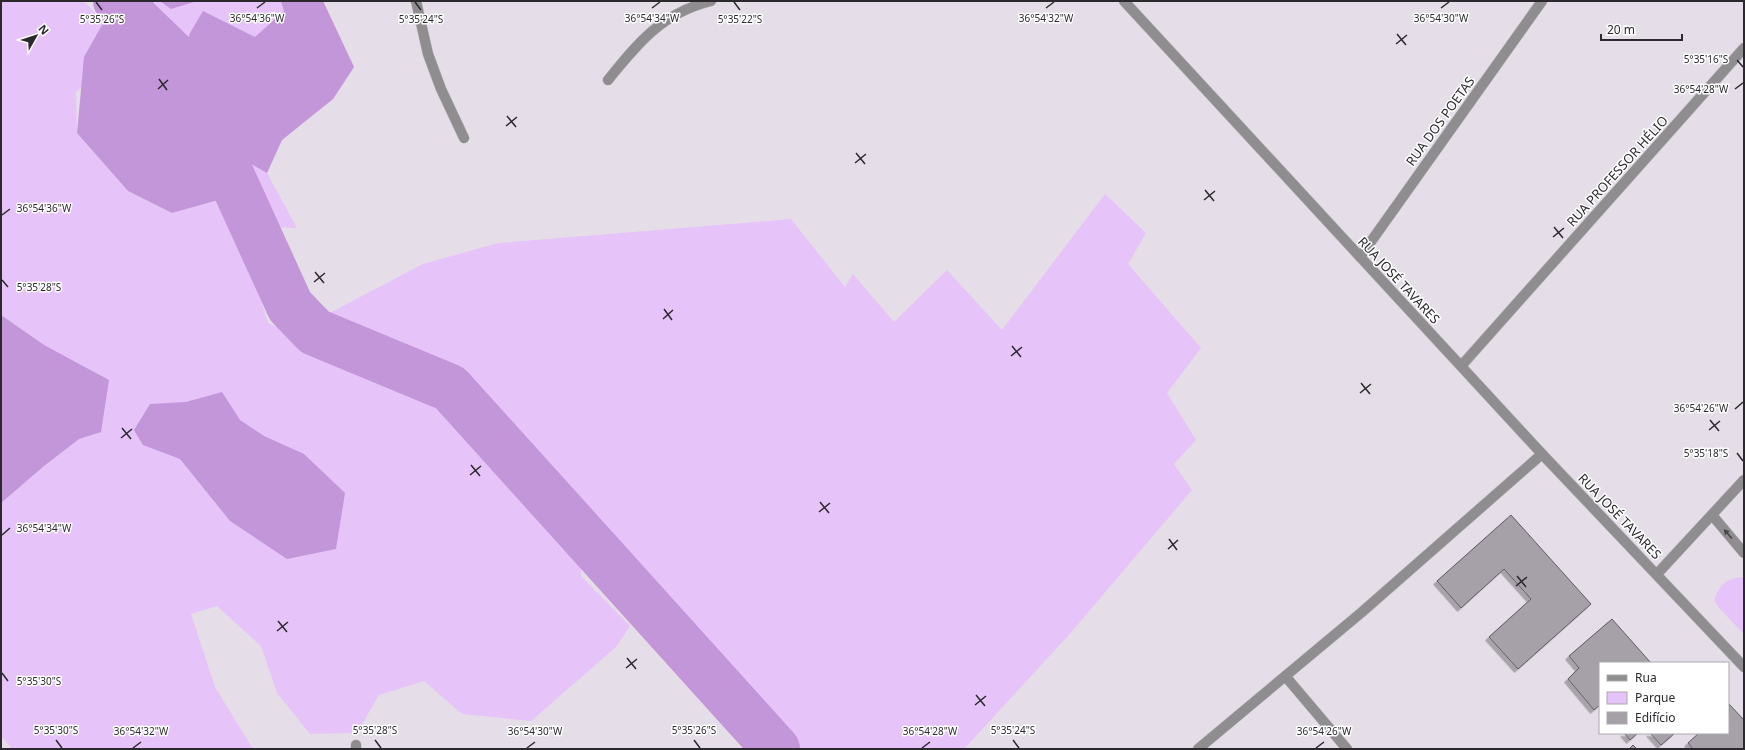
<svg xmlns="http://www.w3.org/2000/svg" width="1745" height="750" viewBox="0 0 1745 750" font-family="'Noto Sans',sans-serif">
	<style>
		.green { fill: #e6c3f8 }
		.forest { fill: #c396da }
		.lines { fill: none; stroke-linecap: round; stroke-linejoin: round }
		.river { stroke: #c395d9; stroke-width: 48 }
		.building { fill: #a6a0a9; stroke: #615c64; filter: url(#shadow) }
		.street-casing { stroke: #c0bac3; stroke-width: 11 }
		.street { stroke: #908d91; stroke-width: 10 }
		.oneway { fill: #49474b }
		.ticks { fill: none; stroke: #2b292d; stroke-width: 1.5 }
		.labels { text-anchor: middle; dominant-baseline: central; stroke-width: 3; stroke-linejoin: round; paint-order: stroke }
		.street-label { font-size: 13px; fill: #2b292d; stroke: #fff }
		.ticks-label { font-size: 10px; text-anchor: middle; fill: #2b292d; stroke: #fff; stroke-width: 3; stroke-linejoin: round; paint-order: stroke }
	</style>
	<defs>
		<filter id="shadow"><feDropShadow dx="-3.5" dy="3.5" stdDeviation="0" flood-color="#0004"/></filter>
	</defs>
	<rect width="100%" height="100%" fill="#e5dee8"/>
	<g class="green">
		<path d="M1,1H84L108,27L109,64L76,92L77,133L128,191L172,213L229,197L268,323L308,341L438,391L563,531L581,560V576L630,626L616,647L531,721L462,714L424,681L379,695L357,733L310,734L277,693L261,646L217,606L191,614L215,687L253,749H12L1,736Z"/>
		<path d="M143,1H323L354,67L333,99L282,140L267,173L297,228L273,227L213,105L165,23Z"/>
		<path d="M1105,194L1146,233L1128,264L1201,348L1167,393L1196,440L1174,464L1192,490L1068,636L964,749H790L602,538L452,375L322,317L423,264L498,243L791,219L845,287L853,274L894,322L947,270L1002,330Z"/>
		<path d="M1742,577L1744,579V634L1719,608L1714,600C1719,585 1727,578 1742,577Z"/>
	</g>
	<g class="forest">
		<path d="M160,1H197L171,9Z"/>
		<path d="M281,1H323L354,67L333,99L282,140L267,173L239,157L213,105L184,55L190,33L203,11L255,37L284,11Z"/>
		<path d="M111,9L168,64L229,197L172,213L128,191L77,133L84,57Z"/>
		<path d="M1,315L44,345L109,380L101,432L79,439L44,466L1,503Z"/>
		<path d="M222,392L240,420L264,436L304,454L345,493L336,549L287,559L230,521L180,459L143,445L134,430L150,404L186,402Z"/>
	</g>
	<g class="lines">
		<path class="river" d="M117,1L178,60L290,306L315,332L450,388L776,749"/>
	</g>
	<g class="building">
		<path d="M1511,515L1591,604L1518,669L1489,637L1531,599L1504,569L1461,608L1437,581Z"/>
		<path d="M1612,619L1651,663H1600V705L1594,710L1568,679L1579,668L1569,656Z"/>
		<path d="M1729,704L1744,720V749H1693L1688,743L1699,733H1728Z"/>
		<path d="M1624,733H1638L1630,740Z"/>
		<path d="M1650,733H1675L1661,745Z"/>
		<path d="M1633,745L1637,749H1629Z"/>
	</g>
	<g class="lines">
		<g class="street-casing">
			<g id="street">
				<path d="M416,1L428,54L441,89L464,138"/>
				<path d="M1124,1L1542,454L1744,667"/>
				<path d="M608,80C638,43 662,13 711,1"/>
				<path d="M1360,257L1542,1"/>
				<path d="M1462,365L1744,48"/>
				<path d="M1712,515L1744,553"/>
				<path d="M1657,574L1744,480"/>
				<path d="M1286,677L1347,749"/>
				<path d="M356,745V749"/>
				<path d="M1198,749L1362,612L1542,454"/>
			</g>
		</g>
		<use href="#street" class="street"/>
	</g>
	<defs><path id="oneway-solid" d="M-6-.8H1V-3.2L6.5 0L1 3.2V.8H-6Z"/></defs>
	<use class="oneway" href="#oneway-solid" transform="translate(1728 534) rotate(-130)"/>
	<path class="ticks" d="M96,2L102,10M415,2L421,10M734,2L740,10M257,8L265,2M652,8L660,2M1046,8L1054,2M1441,8L1449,2M1397,34L1406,45M1396,44L1407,35M1737,60L1743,67M159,79L167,90M158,89L168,80M1735,89L1743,83M507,116L516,127M506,126L517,117M856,153L865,164M855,163L866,154M1205,190L1214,201M1204,200L1215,191M2,215L10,209M1554,227L1563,238M1553,237L1564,228M315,272L324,283M2,280L8,287M314,282L325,273M664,309L672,320M663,319L673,310M1012,346L1021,357M1011,356L1022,347M1361,383L1370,394M1360,393L1371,384M1735,409L1743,402M1710,420L1719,431M122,428L131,439M1709,430L1720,421M121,438L132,429M1737,453L1743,461M471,465L480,476M470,475L481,466M820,502L829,513M819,512L830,503M2,535L10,528M1169,539L1177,550M1168,549L1178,540M1517,576L1526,587M1516,586L1527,577M278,621L287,632M277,631L288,622M627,658L636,669M626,668L637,659M2,673L8,681M976,695L985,706M975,705L986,696M56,740L62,748M375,740L381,748M694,740L700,748M1013,740L1019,748M133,748L141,742M527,748L535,742M922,748L930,742M1316,748L1324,742"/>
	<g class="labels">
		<g class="street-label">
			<text transform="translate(1440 121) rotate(-54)">RUA DOS POETAS</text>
			<text transform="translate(1617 171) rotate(-48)">RUA PROFESSOR HÉLIO</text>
			<text transform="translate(1399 280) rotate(47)">RUA JOSÉ TAVARES</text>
			<text transform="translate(1620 516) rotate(46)">RUA JOSÉ TAVARES</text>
		</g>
	</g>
	<g class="ticks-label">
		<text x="257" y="22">36°54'36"W</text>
		<text x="1046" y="22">36°54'32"W</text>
		<text x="652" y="22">36°54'34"W</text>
		<text x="1441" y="22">36°54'30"W</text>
		<text x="102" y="23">5°35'26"S</text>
		<text x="421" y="23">5°35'24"S</text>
		<text x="740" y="23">5°35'22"S</text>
		<text x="1706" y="63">5°35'16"S</text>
		<text x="1701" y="93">36°54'28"W</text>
		<text x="44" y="212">36°54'36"W</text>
		<text x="39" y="291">5°35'28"S</text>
		<text x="1701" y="412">36°54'26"W</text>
		<text x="1706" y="457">5°35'18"S</text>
		<text x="44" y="532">36°54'34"W</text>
		<text x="39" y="685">5°35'30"S</text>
		<text x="56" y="734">5°35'30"S</text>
		<text x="375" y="734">5°35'28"S</text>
		<text x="694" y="734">5°35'26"S</text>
		<text x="1013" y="734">5°35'24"S</text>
		<text x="141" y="735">36°54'32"W</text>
		<text x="535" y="735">36°54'30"W</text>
		<text x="930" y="735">36°54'28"W</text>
		<text x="1324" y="735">36°54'26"W</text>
	</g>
	<rect width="1745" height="750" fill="none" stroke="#2b292d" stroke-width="4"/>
	<rect x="1599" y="662" width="130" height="72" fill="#ffffff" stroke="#aaa9ab"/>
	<rect x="1607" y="675" width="20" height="6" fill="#908d91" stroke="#aaa9ab"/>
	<text x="1635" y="682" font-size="12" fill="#2b292d">Rua</text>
	<rect x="1607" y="692" width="20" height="12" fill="#e6c3f8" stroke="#aaa9ab"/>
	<text x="1635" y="702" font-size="12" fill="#2b292d">Parque</text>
	<rect x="1607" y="712" width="20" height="12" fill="#a6a0a9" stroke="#aaa9ab"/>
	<text x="1635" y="722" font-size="12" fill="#2b292d">Edifício</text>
	<g transform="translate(36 36) rotate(51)" stroke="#ffffff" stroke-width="3" paint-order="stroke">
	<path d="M0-3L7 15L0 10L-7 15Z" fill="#2b292d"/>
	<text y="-6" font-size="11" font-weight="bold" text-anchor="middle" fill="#2b292d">N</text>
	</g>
	<path d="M1601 34v6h81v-6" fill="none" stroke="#2b292d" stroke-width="2"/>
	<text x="1607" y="34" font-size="12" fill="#2b292d" stroke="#ffffff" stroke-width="3" paint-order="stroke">20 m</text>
</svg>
